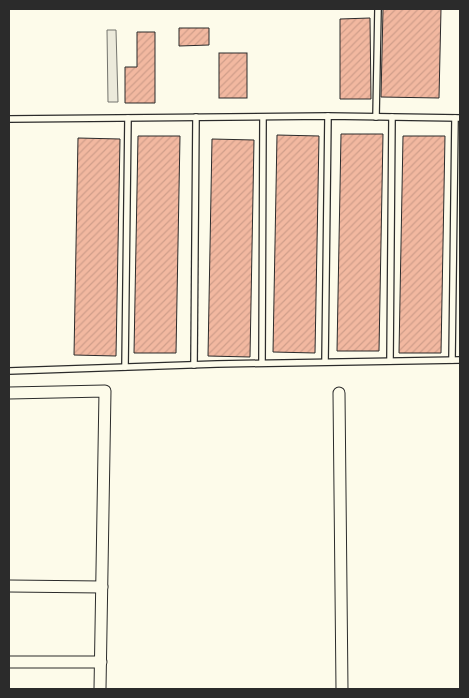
<svg xmlns="http://www.w3.org/2000/svg" width="469" height="698" viewBox="0 0 469 698" font-family="Montserrat,sans-serif">
	<style>
		.parking { fill: #eceadb; stroke: #74746e }
		.building { fill: url(#building-hatch); stroke: #2b2b2b }
		.lines { fill: none; stroke-linecap: round; stroke-linejoin: round }
		.lane-casing { stroke: #2b2b2b; stroke-width: 8 }
		.street-casing { stroke: #2b2b2b; stroke-width: 13 }
		.lane { stroke: #fdfbea; stroke-width: 5.5 }
		.street { stroke: #fdfbea; stroke-width: 11 }
	</style>
	<defs>
		<pattern id="building-hatch" width="6" height="6" patternUnits="userSpaceOnUse" patternTransform="scale(1.25)"><rect width="6" height="6" fill="#f2b8a0"/><path d="M-1 1l2-2M0 6l6-6M5 7l2-2" fill="none" stroke="#d09e8a"/></pattern>
	</defs>
	<rect width="100%" height="100%" fill="#fdfbea"/>
	<path class="parking" d="M107,30H116L118,102H108Z"/>
	<g class="building">
		<path d="M383,9H441L439,98L381,97Z"/>
		<path d="M370,18L371,99H340V19Z"/>
		<path d="M179,28H209V45L179,46Z"/>
		<path d="M137,32H155V103H125V67H137Z"/>
		<rect x="219" y="53" width="28" height="45"/>
		<path d="M341,134H383L379,351H337Z"/>
		<path d="M277,135L319,136L315,353L273,352Z"/>
		<path d="M138,136H180L176,353H134Z"/>
		<path d="M403,136H445L441,353H399Z"/>
		<path d="M78,138L120,139L116,356L74,355Z"/>
		<path d="M212,139L254,140L250,357L208,356Z"/>
	</g>
	<g class="lines">
		<g class="lane-casing">
			<g id="lane">
				<path d="M376,117L378,9"/>
				<path d="M9,119L328,116L460,118"/>
				<path d="M452,360L455,118"/>
				<path d="M390,361L392,117"/>
				<path d="M325,362L328,116"/>
				<path d="M262,363L263,117"/>
				<path d="M194,365L196,117"/>
				<path d="M125,367L128,118"/>
				<path d="M9,371L217,364L460,360"/>
			</g>
		</g>
		<g class="street-casing">
			<g id="street">
				<path d="M9,393L105,391L100,689"/>
				<path d="M339,393L342,689"/>
				<path d="M9,586L102,587"/>
				<path d="M9,662H101"/>
			</g>
		</g>
		<use href="#lane" class="lane"/>
		<use href="#street" class="street"/>
	</g>
	<rect width="469" height="698" fill="none" stroke="#2b2b2b" stroke-width="20"/>
</svg>
